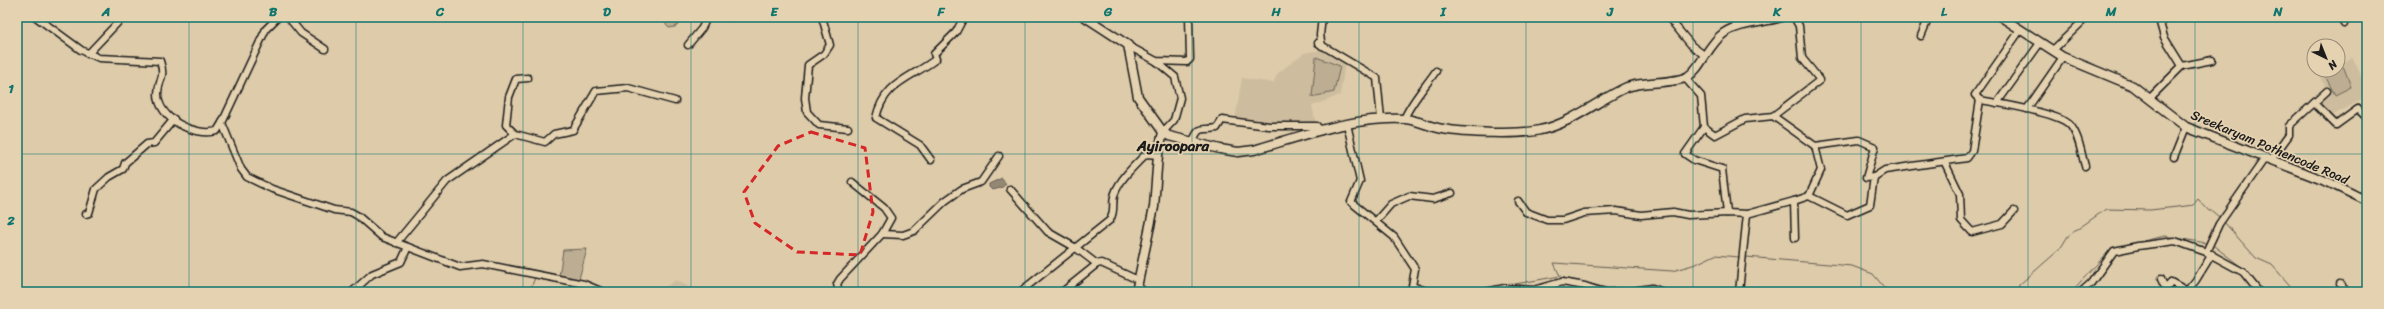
<svg xmlns="http://www.w3.org/2000/svg" width="2384" height="309" viewBox="0 0 2384 309" font-family="Sriracha,sans-serif">
	<style>
		.built { fill: #cdbc9e }
		.green { fill: #bdae93; stroke: #6c6558 }
		.water { fill: #948874; stroke: #645d51 }
		.lines { fill: none; stroke-linecap: round; stroke-linejoin: round }
		.stream { stroke: #645d51; stroke-width: 1 }
		.minor-casing { stroke: #1c1c1c; stroke-width: 9 }
		.major-casing { stroke: #1c1c1c; stroke-width: 11 }
		.minor { stroke: #e5d2b0; stroke-width: 6 }
		.major { stroke: #e5d2b0; stroke-width: 8 }
		.marked { fill: none; stroke: #d62828; stroke-width: 3; stroke-dasharray: 8 5; stroke-linejoin: round }
		.grid { fill: none; stroke: #0f766e; stroke-width: 1; stroke-opacity: 0.55 }
		.labels { text-anchor: middle; dominant-baseline: central; stroke-width: 3.5; stroke-linejoin: round; paint-order: stroke }
		.street-label { font-size: 13px; fill: #1c1c1c; stroke: #e5d2b0 }
		.quarter-label { font-size: 15px; font-weight: bold; fill: #1c1c1c; stroke: #e5d2b0 }
		.neatline { fill: none; stroke: #0f766e; stroke-width: 1.5 }
		.grid-label { font-size: 13px; text-anchor: middle; font-weight: bold; fill: #0f766e }
	</style>
	<rect width="100%" height="100%" fill="#ddcbaa"/>
	<filter id="ink" filterUnits="userSpaceOnUse"><feTurbulence type="fractalNoise" baseFrequency=".025" numOctaves="2"/><feDisplacementMap in="SourceGraphic" scale="8" xChannelSelector="R" yChannelSelector="G"/><feConvolveMatrix kernelMatrix="1 2 1 2 8 2 1 2 1" color-interpolation-filters="sRGB"/></filter>
	<g filter="url(#ink)">
		<g class="built">
			<path d="M1321,50L1345,63L1340,95L1312,106L1317,128L1234,126L1242,78L1273,83L1278,73L1304,53Z"/>
			<path d="M2338,55L2343,62L2353,58L2367,89V97L2327,118L2316,98L2326,88L2316,70H2338Z"/>
			<path d="M676,280L698,292H658Z"/>
		</g>
		<g class="green">
			<path d="M666,17H689L675,27L669,28L666,25Z"/>
			<path d="M1316,57L1340,66L1334,92L1312,97Z"/>
			<path d="M2338,61L2344,68L2351,87L2335,95L2322,70H2338Z"/>
			<path d="M587,249L579,279L559,277L563,250Z"/>
		</g>
		<path class="water" d="M1002,178L1006,184L1001,188L992,190L989,187V184Z"/>
		<g class="lines">
			<g class="stream">
				<path d="M2224,222L2256,258L2272,265L2293,289L2292,292"/>
				<path d="M2214,246L2248,272L2254,281"/>
				<path d="M1746,257L1852,266L1873,274L1888,292"/>
				<path d="M1560,277L1608,288H1635"/>
				<path d="M1476,291L1560,276L1554,263L1672,271L1696,264L1715,255L1739,257"/>
				<path d="M529,292L535,278L582,287L594,292"/>
				<path d="M2018,292L2019,285L2060,249L2068,236L2106,209L2150,210L2186,206L2193,205L2198,199L2209,211H2212L2219,217"/>
				<path d="M2071,292L2112,248L2165,236L2206,243"/>
			</g>
			<g class="minor-casing">
				<g id="minor">
					<path d="M36,17L81,50L99,58L160,61C166,79 158,79 158,94C158,119 195,137 217,131L222,123L266,29L278,17"/>
					<path d="M288,17L301,33L325,49"/>
					<path d="M728,17H733"/>
					<path d="M822,17L830,45L824,54L808,65L805,98L807,112L819,125L848,128"/>
					<path d="M1322,17L1320,35L1322,46"/>
					<path d="M1668,17L1692,46L1704,55"/>
					<path d="M2341,17L2344,24"/>
					<path d="M2021,29L1975,95L1980,100C1998,103 2059,113 2070,125C2079,135 2081,153 2085,166"/>
					<path d="M1921,36L1929,17"/>
					<path d="M1318,43L1377,78L1381,119"/>
					<path d="M688,45L702,28L707,17"/>
					<path d="M1127,45L1156,61L1187,62L1190,59L1189,17"/>
					<path d="M2053,50L2087,17"/>
					<path d="M88,54L123,17"/>
					<path d="M1156,61L1175,77L1180,98L1174,120L1163,132"/>
					<path d="M2182,66L2212,60"/>
					<path d="M1685,78L1701,96L1704,127L1685,154L1694,160L1722,169L1727,213"/>
					<path d="M2150,98L2182,66L2164,37L2160,23L2169,17"/>
					<path d="M1997,103L2040,43"/>
					<path d="M2314,103L2336,125L2358,109L2367,118"/>
					<path d="M2027,109L2063,57"/>
					<path d="M1773,116L1815,146L1859,140L1875,147L1866,178L1874,177L1870,205L1847,215L1809,196L1794,201"/>
					<path d="M1404,119C1411,102 1425,87 1436,71"/>
					<path d="M222,123L241,169L247,177L272,189L334,210L351,212L358,216L382,237L460,267L483,264L584,284L603,292"/>
					<path d="M1347,124L1360,181L1351,202L1394,237L1415,269L1412,286L1429,292"/>
					<path d="M1704,127L1715,135L1745,119L1773,116L1820,80L1802,58L1799,26L1794,17"/>
					<path d="M515,134L506,125L509,97L516,79L528,78"/>
					<path d="M1193,141C1200,124 1202,131 1217,128L1222,120L1269,126H1317L1321,131"/>
					<path d="M2174,157L2186,127"/>
					<path d="M931,160L920,145L876,118C884,82 910,79 936,59L934,54L956,32L964,17"/>
					<path d="M2271,160L2289,135V126L2327,91"/>
					<path d="M1945,163L1960,194L1961,220L1972,232L2002,224L2014,211"/>
					<path d="M1874,177L1885,170L1967,158L1972,151L1980,100"/>
					<path d="M1010,189L1048,232L1076,248L1097,264"/>
					<path d="M1809,196L1821,170L1815,146"/>
					<path d="M1518,201L1526,212L1547,220H1563L1584,213L1616,211L1641,215L1673,212L1688,215L1727,213L1747,214L1794,201L1795,238"/>
					<path d="M86,214L89,213L96,189L109,177L123,169L125,163L147,144L154,143L174,119"/>
					<path d="M1376,221L1391,204L1409,196L1433,199L1452,193"/>
					<path d="M882,234L903,235L914,231L945,201L962,189L981,182L999,156"/>
					<path d="M396,243L447,181L515,134L545,142L554,134L573,130L596,91L628,88L675,101"/>
					<path d="M2161,279L2166,290L2171,282L2187,291L2196,280L2212,254"/>
					<path d="M2340,284L2347,292"/>
					<path d="M1137,286L1145,292"/>
					<path d="M352,292L372,274L401,262L408,247"/>
					<path d="M839,292L837,284L840,279L882,234L891,218L884,208L852,182"/>
					<path d="M1020,292L1110,220C1116,210 1111,203 1115,193C1120,179 1135,165 1146,154L1158,155"/>
					<path d="M1062,292L1097,264L1101,263L1138,280"/>
					<path d="M1486,292L1505,288L1534,290L1562,282L1585,286L1603,292"/>
					<path d="M1627,292L1652,288L1663,292"/>
					<path d="M1739,292L1747,214"/>
					<path d="M2081,292L2091,283L2114,251L2138,246L2175,241L2206,252"/>
					<path d="M2259,292L2243,272L2206,252L2219,224L2265,158"/>
				</g>
			</g>
			<g class="major-casing">
				<g id="major">
					<path d="M1085,17L1128,45L1138,97L1163,132L1169,136L1220,149L1238,152L1254,150C1302,136 1354,116 1405,119C1418,120 1430,127 1443,129C1464,133 1520,135 1540,130C1571,124 1598,100 1627,87C1645,81 1673,84 1687,77C1701,69 1708,44 1724,33C1741,22 1762,23 1781,17"/>
					<path d="M2001,17L2063,57L2133,86L2186,127L2328,182L2367,201"/>
					<path d="M1136,292L1154,207L1158,155L1163,132"/>
				</g>
			</g>
			<use href="#minor" class="minor"/>
			<use href="#major" class="major"/>
		</g>
	</g>
	<path class="marked" d="M811,132L865,148L873,212L860,255L797,252L755,223L744,192L778,146Z"/>
	<path class="grid" d="M189,17V292M356,17V292M523,17V292M691,17V292M858,17V292M1025,17V292M1192,17V292M1359,17V292M1526,17V292M1693,17V292M1861,17V292M2028,17V292M2195,17V292M17,154H2367"/>
	<g class="labels">
		<g class="street-label">
			<text transform="translate(2270 147) rotate(23)">Sreekaryam Pothencode Road</text>
		</g>
		<g class="quarter-label">
			<text x="1173" y="146">Ayiroopara</text>
		</g>
	</g>
	<rect width="2384" height="309" fill="none" stroke="#e5d2b0" stroke-width="44"/>
	<g transform="translate(2326 58) rotate(137)"><circle r="19" fill="#e5d2b0" stroke="#958975"/>
	<path d="M0-3L7 15L0 10L-7 15Z" fill="#1c1c1c"/>
	<text y="-6" font-size="11" font-weight="bold" text-anchor="middle" fill="#1c1c1c">N</text>
	</g>
	<rect x="22" y="22" width="2340" height="265" class="neatline"/>
	<g class="grid-label">
		<text x="106" y="16">A</text>
		<text x="273" y="16">B</text>
		<text x="440" y="16">C</text>
		<text x="607" y="16">D</text>
		<text x="774" y="16">E</text>
		<text x="941" y="16">F</text>
		<text x="1108" y="16">G</text>
		<text x="1276" y="16">H</text>
		<text x="1443" y="16">I</text>
		<text x="1610" y="16">J</text>
		<text x="1777" y="16">K</text>
		<text x="1944" y="16">L</text>
		<text x="2111" y="16">M</text>
		<text x="2278" y="16">N</text>
		<text x="11" y="93">1</text>
		<text x="11" y="225">2</text>
	</g>
</svg>
